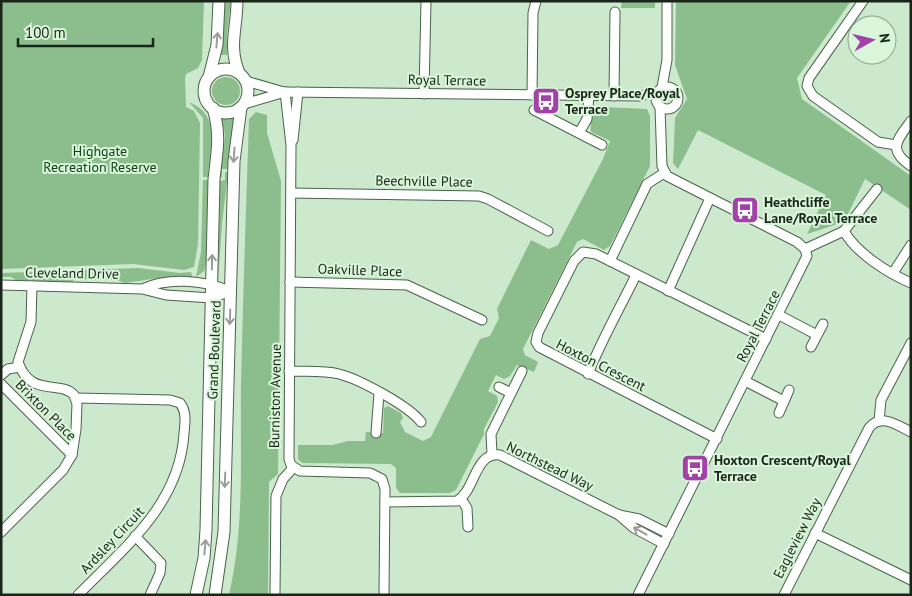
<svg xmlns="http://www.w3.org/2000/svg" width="912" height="596" viewBox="0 0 912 596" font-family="'PT Sans',sans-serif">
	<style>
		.green { fill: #8bbe8c }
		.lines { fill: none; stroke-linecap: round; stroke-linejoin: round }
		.minor-casing { stroke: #4a634a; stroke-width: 11 }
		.tertiary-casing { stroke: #4a634a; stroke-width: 13 }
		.minor { stroke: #fff; stroke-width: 9 }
		.tertiary { stroke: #fff; stroke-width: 11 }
		.oneway { stroke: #989d98 }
		.labels { text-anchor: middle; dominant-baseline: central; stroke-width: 4; stroke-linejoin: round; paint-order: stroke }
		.street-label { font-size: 14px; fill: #1a251a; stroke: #daf6da }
		.poi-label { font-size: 14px; font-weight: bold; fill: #1a251a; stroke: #daf6da; text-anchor: start }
		.park-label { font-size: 14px; fill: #0f4316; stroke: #daf6da }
	</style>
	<rect width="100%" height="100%" fill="#cde9cd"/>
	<g class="green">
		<path d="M1,1H204L202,60L198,68L186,74L185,78L186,107L194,111L200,123L198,244L194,267L184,270L133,264L1,269Z"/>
		<path d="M224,1H231L227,34V55H220Z"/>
		<path d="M622,1H655V8H621Z"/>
		<path d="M676,1H851L797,78L802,99L911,176V210L865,179L844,222L807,234L826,195L698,130L678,169L673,163L675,118L687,99L675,65Z"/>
		<circle cx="226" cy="91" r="14"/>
		<path d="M189,102C222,115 210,149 208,177H203V118Z"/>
		<path d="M603,107L647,109L650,116V166L610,246L604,250L583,239L577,242L523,349L525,355L538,362L534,372L517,365L510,376L504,379L496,375L488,391L497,396L498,402L484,429V434L456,490L450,493H400L396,488V468L391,464L302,463L298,459V445H332L348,441H365L366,432L383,433L384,408L388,406L401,413L403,418L400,422L405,432L423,441L431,437L480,339L490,336L499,318L497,309L531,240L549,249L558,245L603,159L610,141L591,132C589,122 594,111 603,107Z"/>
		<path d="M256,112L267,115V133L281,181L278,474L269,482L268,595H229C245,525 240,455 241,384C243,296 246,207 249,119Z"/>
		<path d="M235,113L228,169H222V177H220L225,136L221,115Z"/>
		<path d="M225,172H228L222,224L218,282L220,181L225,180Z"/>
		<path d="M203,180H208L206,264L204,271L196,277L201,252Z"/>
		<path d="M138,268L180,273L191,272L193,279L159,278L125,283L117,280L77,279L70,282L16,280L11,277H1V273Z"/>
	</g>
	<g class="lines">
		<g class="minor-casing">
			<g id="minor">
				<path d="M863,1L809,78L807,86L813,96L878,142L896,145"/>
				<path d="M246,81L284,92"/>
				<circle cx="667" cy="98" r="11"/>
				<path d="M662,87L667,60V1"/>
				<path d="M285,92L291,145L289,459L291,465L300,471L370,473L382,479L385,489L384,595"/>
				<path d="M424,94L426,1"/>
				<path d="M532,95L533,13L536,1"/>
				<path d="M614,96L615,12"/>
				<path d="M244,104L285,92L640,96L657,92"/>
				<path d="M534,110L602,145"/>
				<path d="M911,121C897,140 887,150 911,166"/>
				<path d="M579,133L587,119L589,96"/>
				<path d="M293,140L298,92"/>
				<path d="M291,193L479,196L488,199L548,231"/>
				<path d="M844,231C856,253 888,273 911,283"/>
				<path d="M805,249L844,231L877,189"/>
				<path d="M610,261L647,184L664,173"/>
				<path d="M893,273L911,245"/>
				<path d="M290,282L407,285L482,320"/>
				<path d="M1,285L142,289L166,295L212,298L230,291C204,280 168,277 142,289"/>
				<path d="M668,291L710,198"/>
				<path d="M779,315L817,335"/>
				<path d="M811,347L823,324"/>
				<path d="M289,371C305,372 323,370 339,374C359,379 409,406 421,422"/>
				<path d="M588,374C602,339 620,308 636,275"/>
				<path d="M1,375L8,369L20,367"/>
				<path d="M745,381L784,401"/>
				<path d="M1,384L72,455"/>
				<path d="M499,387L511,393"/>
				<path d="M76,398L170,400L180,403C187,412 185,423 184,433C180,504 125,547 78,595"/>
				<path d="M779,413L789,390"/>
				<path d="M879,421L881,400L911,343"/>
				<path d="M376,433L379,393"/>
				<path d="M717,439L539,347L536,342L538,333L574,261L583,252L596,254L766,339"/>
				<path d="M492,454L491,434L522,371"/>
				<path d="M461,499L467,508L468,527"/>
				<path d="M385,502L457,501C476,490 474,452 500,455L619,515L634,528L664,544"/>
				<path d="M619,515L639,519L669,534"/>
				<path d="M1,532L63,470L72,455L76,429L77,404L74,395C61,380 30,398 18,362L31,322L32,286"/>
				<path d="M815,533L911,580"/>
				<path d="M135,536L161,563L160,573L150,595"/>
				<path d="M275,595L276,496L283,479L293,468"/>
				<path d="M638,595L807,256L805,249L797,242L667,176L662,166L660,107"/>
				<path d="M784,595L869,428C881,413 897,425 911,432"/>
			</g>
		</g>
		<g class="tertiary-casing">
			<g id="tertiary">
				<path d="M237,1C237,29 228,45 239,73"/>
				<circle cx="226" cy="91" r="22"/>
				<path d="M209,77L217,45L219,1"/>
				<path d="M196,595L204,558L206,530L214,179C217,152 221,135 213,108"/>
				<path d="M215,595L224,532L234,161L241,107"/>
			</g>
		</g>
		<use href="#minor" class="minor"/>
		<use href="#tertiary" class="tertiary"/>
	</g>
	<defs><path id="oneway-shaft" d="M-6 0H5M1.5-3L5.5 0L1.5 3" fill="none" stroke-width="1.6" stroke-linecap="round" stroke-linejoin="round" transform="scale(1.25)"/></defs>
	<g class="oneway">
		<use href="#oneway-shaft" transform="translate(217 40) rotate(-85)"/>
		<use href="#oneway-shaft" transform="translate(234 155) rotate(94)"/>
		<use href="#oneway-shaft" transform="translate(212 262) rotate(-89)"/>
		<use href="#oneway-shaft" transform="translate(230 317) rotate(92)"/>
		<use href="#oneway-shaft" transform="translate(225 480) rotate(92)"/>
		<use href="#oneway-shaft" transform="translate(640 531) rotate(-151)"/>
		<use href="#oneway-shaft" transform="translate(205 547) rotate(-85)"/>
	</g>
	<defs>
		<g id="bus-square" transform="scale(1.4375)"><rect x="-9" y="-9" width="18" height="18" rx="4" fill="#a241a8" stroke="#daf6da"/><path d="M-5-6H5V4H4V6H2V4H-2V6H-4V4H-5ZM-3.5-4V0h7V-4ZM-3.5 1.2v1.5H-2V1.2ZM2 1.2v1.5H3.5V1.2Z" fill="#fff"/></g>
	</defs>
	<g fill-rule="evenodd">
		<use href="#bus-square" x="546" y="101"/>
		<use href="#bus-square" x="745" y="210"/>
		<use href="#bus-square" x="695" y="468"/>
	</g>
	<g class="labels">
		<g class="street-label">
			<text transform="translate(447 80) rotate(1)">Royal Terrace</text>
			<text transform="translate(424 181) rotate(1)">Beechville Place</text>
			<text transform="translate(360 270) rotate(2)">Oakville Place</text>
			<text transform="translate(72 273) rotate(1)">Cleveland Drive</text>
			<text transform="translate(758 326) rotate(-63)">Royal Terrace</text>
			<text transform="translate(214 350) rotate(-88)">Grand Boulevard</text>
			<text transform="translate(601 365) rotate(27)">Hoxton Crescent</text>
			<text transform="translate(275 396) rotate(-89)">Burniston Avenue</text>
			<text transform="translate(46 410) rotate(45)">Brixton Place</text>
			<text transform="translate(550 466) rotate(26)">Northstead Way</text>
			<text transform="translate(797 538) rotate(-63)">Eagleview Way</text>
			<text transform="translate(112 540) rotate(-47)">Ardsley Circuit</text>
		</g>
		<g class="poi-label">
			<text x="565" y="93">Osprey Place/Royal<tspan x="565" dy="16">Terrace</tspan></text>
			<text x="764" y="202">Heathcliffe<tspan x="764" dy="16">Lane/Royal Terrace</tspan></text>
			<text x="714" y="460">Hoxton Crescent/Royal<tspan x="714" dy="16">Terrace</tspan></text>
		</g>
		<g class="park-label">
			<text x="100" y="151">Highgate<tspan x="100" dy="16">Recreation Reserve</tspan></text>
		</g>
	</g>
	<rect width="912" height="596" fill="none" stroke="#1a251a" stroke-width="5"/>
	<g transform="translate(872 40) rotate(82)"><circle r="24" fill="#daf6da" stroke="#8da28d"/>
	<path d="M0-4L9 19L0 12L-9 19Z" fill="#a241a8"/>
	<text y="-8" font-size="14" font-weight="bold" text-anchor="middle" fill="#1a251a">N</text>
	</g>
	<path d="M18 38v8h135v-8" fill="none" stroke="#1a251a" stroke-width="2.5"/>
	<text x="25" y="38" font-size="15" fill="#1a251a" stroke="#daf6da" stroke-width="4" paint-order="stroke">100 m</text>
</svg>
